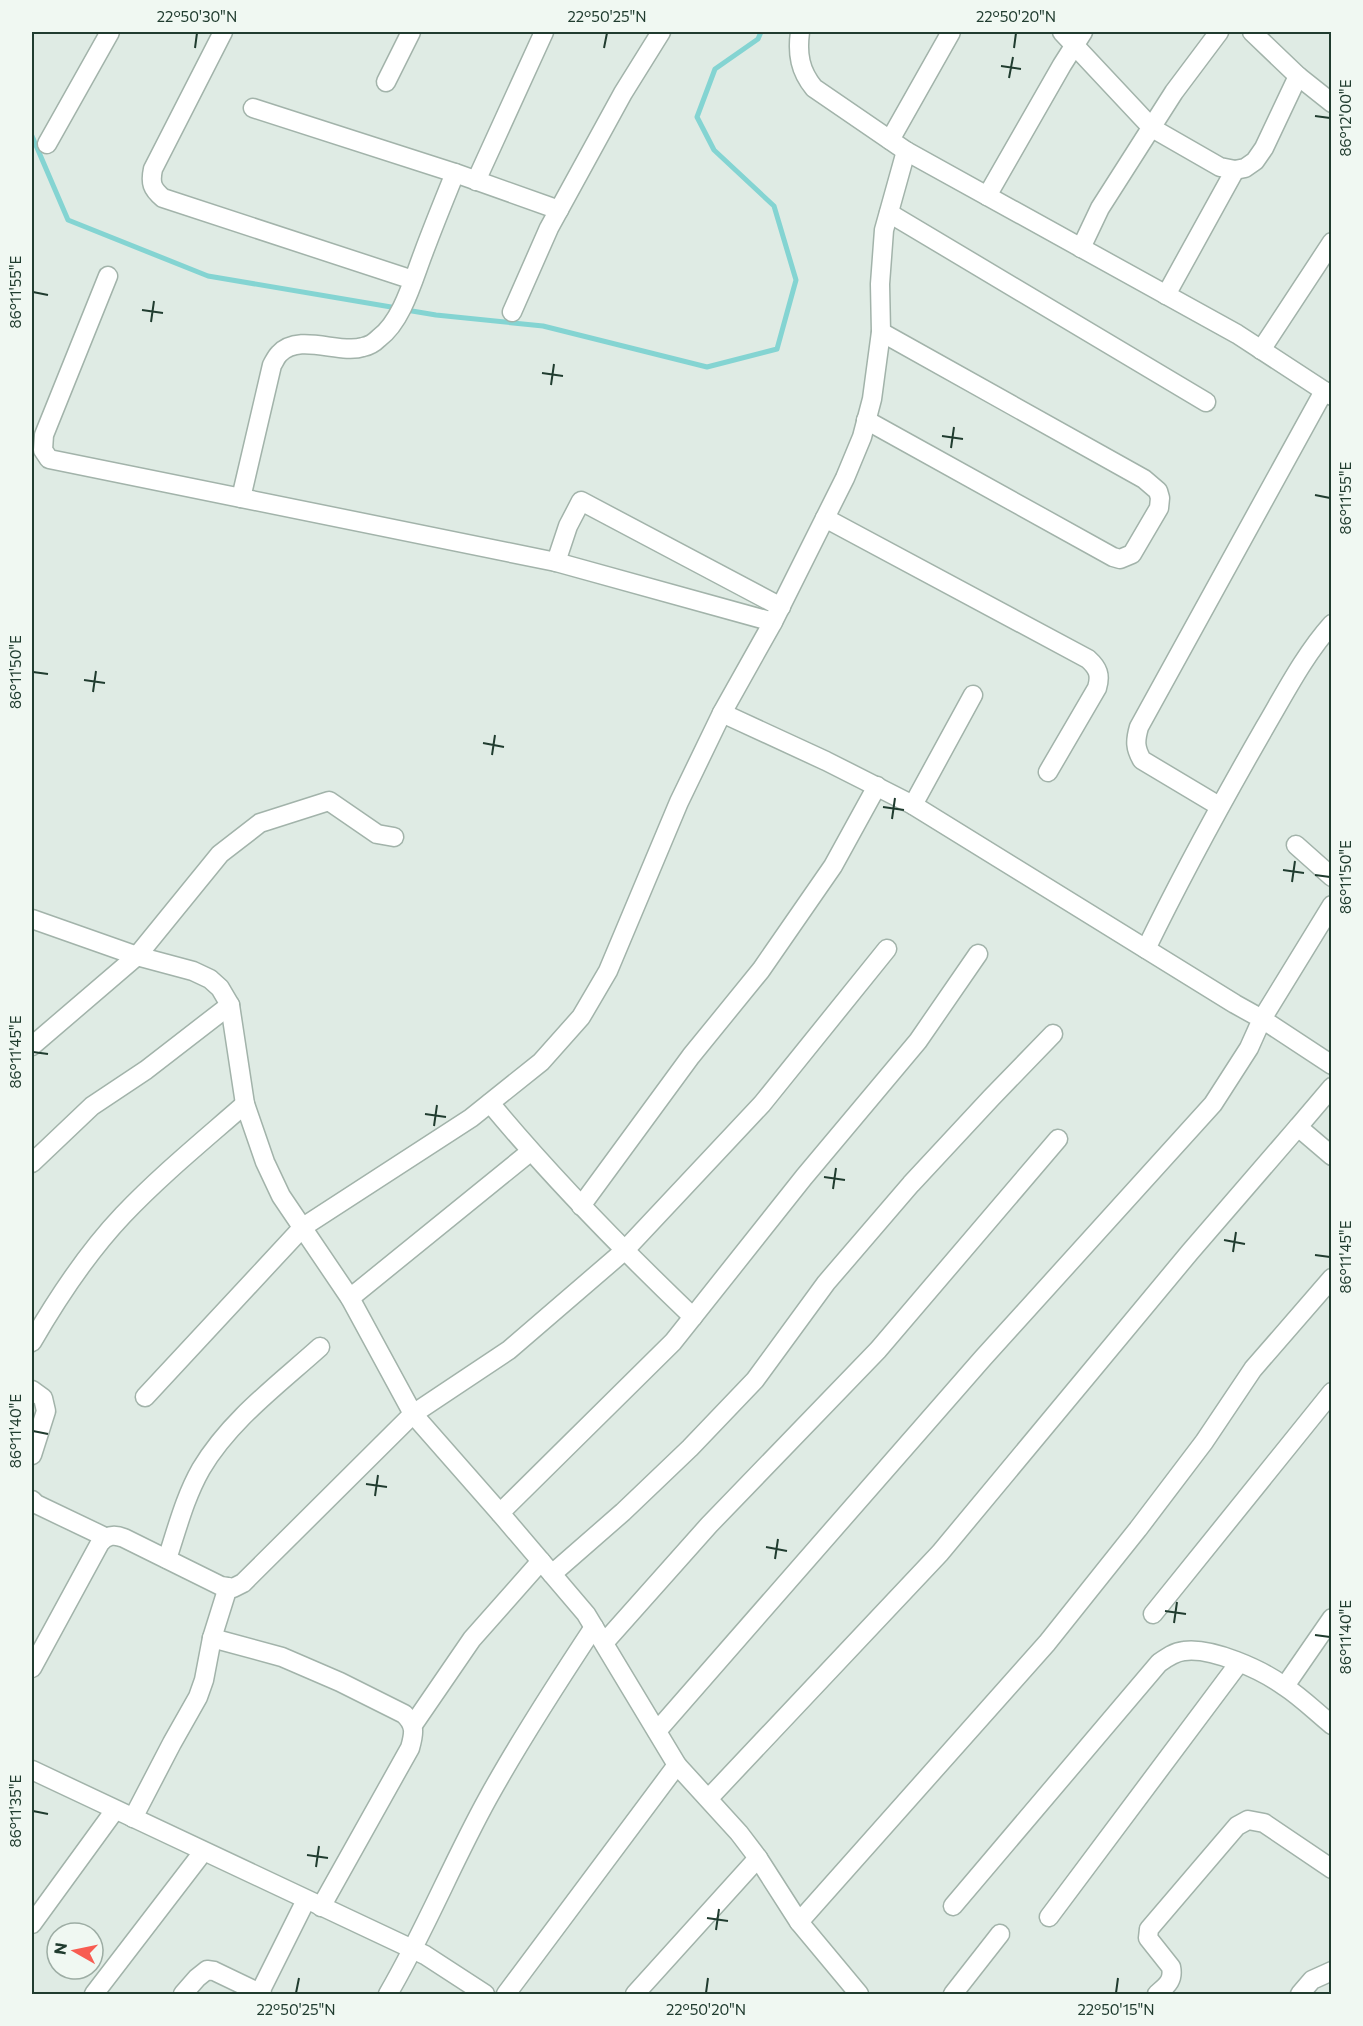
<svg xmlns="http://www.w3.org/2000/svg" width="1363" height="2026" viewBox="0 0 1363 2026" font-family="Commissioner,sans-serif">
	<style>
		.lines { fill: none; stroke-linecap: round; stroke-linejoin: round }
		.stream { stroke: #84d4d2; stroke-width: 5 }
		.street-casing { stroke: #a2b3aa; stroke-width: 21 }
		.street { stroke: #fff; stroke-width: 18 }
		.ticks { fill: none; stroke: #203c2f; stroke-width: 2 }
		.neatline { fill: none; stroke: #203c2f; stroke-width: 2 }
		.ticks-label { font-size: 15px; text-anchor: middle; fill: #203c2f }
	</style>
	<rect width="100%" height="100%" fill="#dfebe4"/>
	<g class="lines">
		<g class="stream">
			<path d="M32,136L68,220L208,276L397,308"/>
			<path d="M406,310L436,315L543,326L707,367L777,349L796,280L774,206L714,150L697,117L715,69L758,39L761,32"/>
		</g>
		<g class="street-casing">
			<g id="street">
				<path d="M223,32L153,169C150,183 152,189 163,198L413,280"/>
				<path d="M800,32C797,54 800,71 814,88L906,151L1237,334L1332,396"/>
				<path d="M1062,32L1152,128L1220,167L1235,170L1245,168L1255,161L1264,148L1298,76"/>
				<path d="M1252,32L1298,76L1332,103"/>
				<path d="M386,82L411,32"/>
				<path d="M253,108L455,173L559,210"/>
				<path d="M890,140L951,32"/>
				<path d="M47,144L110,32"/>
				<path d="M476,181L544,32"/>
				<path d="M987,196L1062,65L1083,32"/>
				<path d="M889,213L1206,402"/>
				<path d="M1081,248L1100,208L1174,92L1219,32"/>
				<path d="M108,276L44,435L43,450L49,459L556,562L773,622"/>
				<path d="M1166,295L1235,170"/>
				<path d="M512,312L549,228L623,93L661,32"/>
				<path d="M1261,350L1332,242"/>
				<path d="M866,420L1113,557L1120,559L1132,554L1159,508L1160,498L1158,491L1144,479L881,332"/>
				<path d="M241,498L272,365C274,362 276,357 279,354C299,332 340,355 363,347C369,346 375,342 379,338C402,321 413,280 423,254C433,227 444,200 455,173"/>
				<path d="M825,518L1088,659C1098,668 1101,675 1097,688L1048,772"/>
				<path d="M556,562L568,526L581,501L781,607"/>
				<path d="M913,805L973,695"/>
				<path d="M1219,806L1142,760C1135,748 1135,741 1139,727L1324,391"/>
				<path d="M1296,845L1332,877"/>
				<path d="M1332,905L1262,1019L1332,1065"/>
				<path d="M32,919L137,956L193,971L210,979L220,988L230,1005L245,1104L265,1162L281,1196L350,1298L413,1414L500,1513L586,1614L677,1765L739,1833L758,1858L799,1922L859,1994"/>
				<path d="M1146,949C1183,873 1223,800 1265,727C1285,693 1305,654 1332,624"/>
				<path d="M32,1046L137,956L220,854L260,823L329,801L377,834L394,837"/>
				<path d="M490,1103C553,1179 622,1249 693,1317"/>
				<path d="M1298,1127L1332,1087"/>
				<path d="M32,1163L92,1106L146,1070L230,1005"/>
				<path d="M581,1206L691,1056L761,970L833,866L877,786"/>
				<path d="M350,1298L530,1152"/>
				<path d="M32,1342C58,1297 87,1253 123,1215C161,1175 204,1140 245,1104"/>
				<path d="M32,1390L43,1398L46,1411L32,1455"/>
				<path d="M145,1397L303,1227L471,1118L541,1062L581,1017L608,971L679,802L722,713L773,622L845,478L862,437L872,399L881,332L880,284L884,230L906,151"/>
				<path d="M32,1500L36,1504L105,1537"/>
				<path d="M500,1513L673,1342L804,1177L918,1041L978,954"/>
				<path d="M167,1559C177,1529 185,1497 201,1469C230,1420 279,1384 320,1347"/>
				<path d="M552,1574L623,1512L690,1448L755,1380L826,1283L911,1184L991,1098L1053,1034"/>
				<path d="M1153,1614L1332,1392"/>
				<path d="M212,1638L282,1657L340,1682L404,1714C416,1725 414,1734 410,1748L321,1907"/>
				<path d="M604,1643L709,1525L878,1350L1058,1139"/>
				<path d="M32,1668L100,1543C107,1535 114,1534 124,1538L221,1586L233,1588L243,1583L413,1414L509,1350L624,1251L762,1104L887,949"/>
				<path d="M1285,1686L1332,1618"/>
				<path d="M413,1725L472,1639L541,1561"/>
				<path d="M657,1731L983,1358L1213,1104L1249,1048L1262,1019L1235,1004L913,805L826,761L722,713"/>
				<path d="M32,1770L425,1955L485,1994"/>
				<path d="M709,1798L940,1553L1190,1252L1298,1127L1332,1156"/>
				<path d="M133,1818L172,1743L198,1697L204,1680L212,1638L228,1587"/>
				<path d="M953,1906L1159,1663C1166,1658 1174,1652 1184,1651C1212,1647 1262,1670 1284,1686C1301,1697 1316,1712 1332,1725"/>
				<path d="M1049,1917L1239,1663"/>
				<path d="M799,1922L1047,1643L1138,1529L1204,1442L1253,1369L1332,1278"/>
				<path d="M32,1924L115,1810"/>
				<path d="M94,1994L203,1852"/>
				<path d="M183,1994L197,1978L207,1970L214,1971L262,1994"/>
				<path d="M259,1994L306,1900"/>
				<path d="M388,1994C425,1931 452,1863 488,1798C520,1740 557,1683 594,1627"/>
				<path d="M506,1994L677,1765"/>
				<path d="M635,1994L758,1858"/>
				<path d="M953,1994L1000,1934"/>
				<path d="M1157,1994C1166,1986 1174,1981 1171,1967L1148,1938L1149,1929L1237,1826L1248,1820L1264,1823L1332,1869"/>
				<path d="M1300,1994L1312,1980L1332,1971"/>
			</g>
		</g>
		<use href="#street" class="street"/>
	</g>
	<path class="ticks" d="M195,48L197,33M604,48L607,33M1014,48L1016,33M1001,66L1021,69M1009,78L1013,57M1315,116L1330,118M33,292L48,295M142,310L163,313M151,322L154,301M542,373L563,376M551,385L554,364M942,436L963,439M951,448L954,427M1315,495L1330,498M33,672L48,674M84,680L105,683M93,692L96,671M483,743L504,747M492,755L495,735M883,807L904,810M892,819L895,798M1283,870L1304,873M1315,875L1330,877M1292,882L1295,861M33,1052L48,1054M425,1114L446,1117M434,1126L437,1105M824,1177L845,1180M833,1189L836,1168M1224,1240L1245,1244M1233,1252L1236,1232M1315,1255L1330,1257M33,1431L48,1434M366,1484L387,1487M375,1496L378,1475M766,1547L787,1551M775,1559L778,1539M1165,1611L1186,1614M1174,1623L1177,1602M1315,1635L1330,1637M33,1811L48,1814M307,1855L328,1858M316,1867L319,1846M707,1918L728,1921M716,1930L719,1909M296,1993L299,1978M706,1993L708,1978M1116,1993L1118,1978"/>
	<rect width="1363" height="2026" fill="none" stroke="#f0f8f2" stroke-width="66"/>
	<g transform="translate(75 1951) rotate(279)"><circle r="28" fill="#f0f8f2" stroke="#9dada4" stroke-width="1.5"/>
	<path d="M0-4.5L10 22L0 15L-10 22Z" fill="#f85c51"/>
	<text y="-9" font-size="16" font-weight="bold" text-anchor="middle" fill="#203c2f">N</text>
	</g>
	<rect x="33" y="33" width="1297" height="1960" class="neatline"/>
	<g class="ticks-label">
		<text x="197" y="22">22°50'30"N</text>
		<text x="607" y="22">22°50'25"N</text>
		<text x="1016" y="22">22°50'20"N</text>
		<text transform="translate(1346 118) rotate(-90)" y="5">86°12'00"E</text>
		<text transform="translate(16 292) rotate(-90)" y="5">86°11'55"E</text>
		<text transform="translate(1346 498) rotate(-90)" y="5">86°11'55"E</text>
		<text transform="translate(16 672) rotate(-90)" y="5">86°11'50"E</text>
		<text transform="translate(1346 877) rotate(-90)" y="5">86°11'50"E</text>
		<text transform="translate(16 1052) rotate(-90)" y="5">86°11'45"E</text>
		<text transform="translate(1346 1257) rotate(-90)" y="5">86°11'45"E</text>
		<text transform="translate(16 1431) rotate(-90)" y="5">86°11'40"E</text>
		<text transform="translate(1346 1637) rotate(-90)" y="5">86°11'40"E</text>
		<text transform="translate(16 1811) rotate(-90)" y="5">86°11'35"E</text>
		<text x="296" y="2015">22°50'25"N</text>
		<text x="706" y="2015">22°50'20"N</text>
		<text x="1116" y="2015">22°50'15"N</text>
	</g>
</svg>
